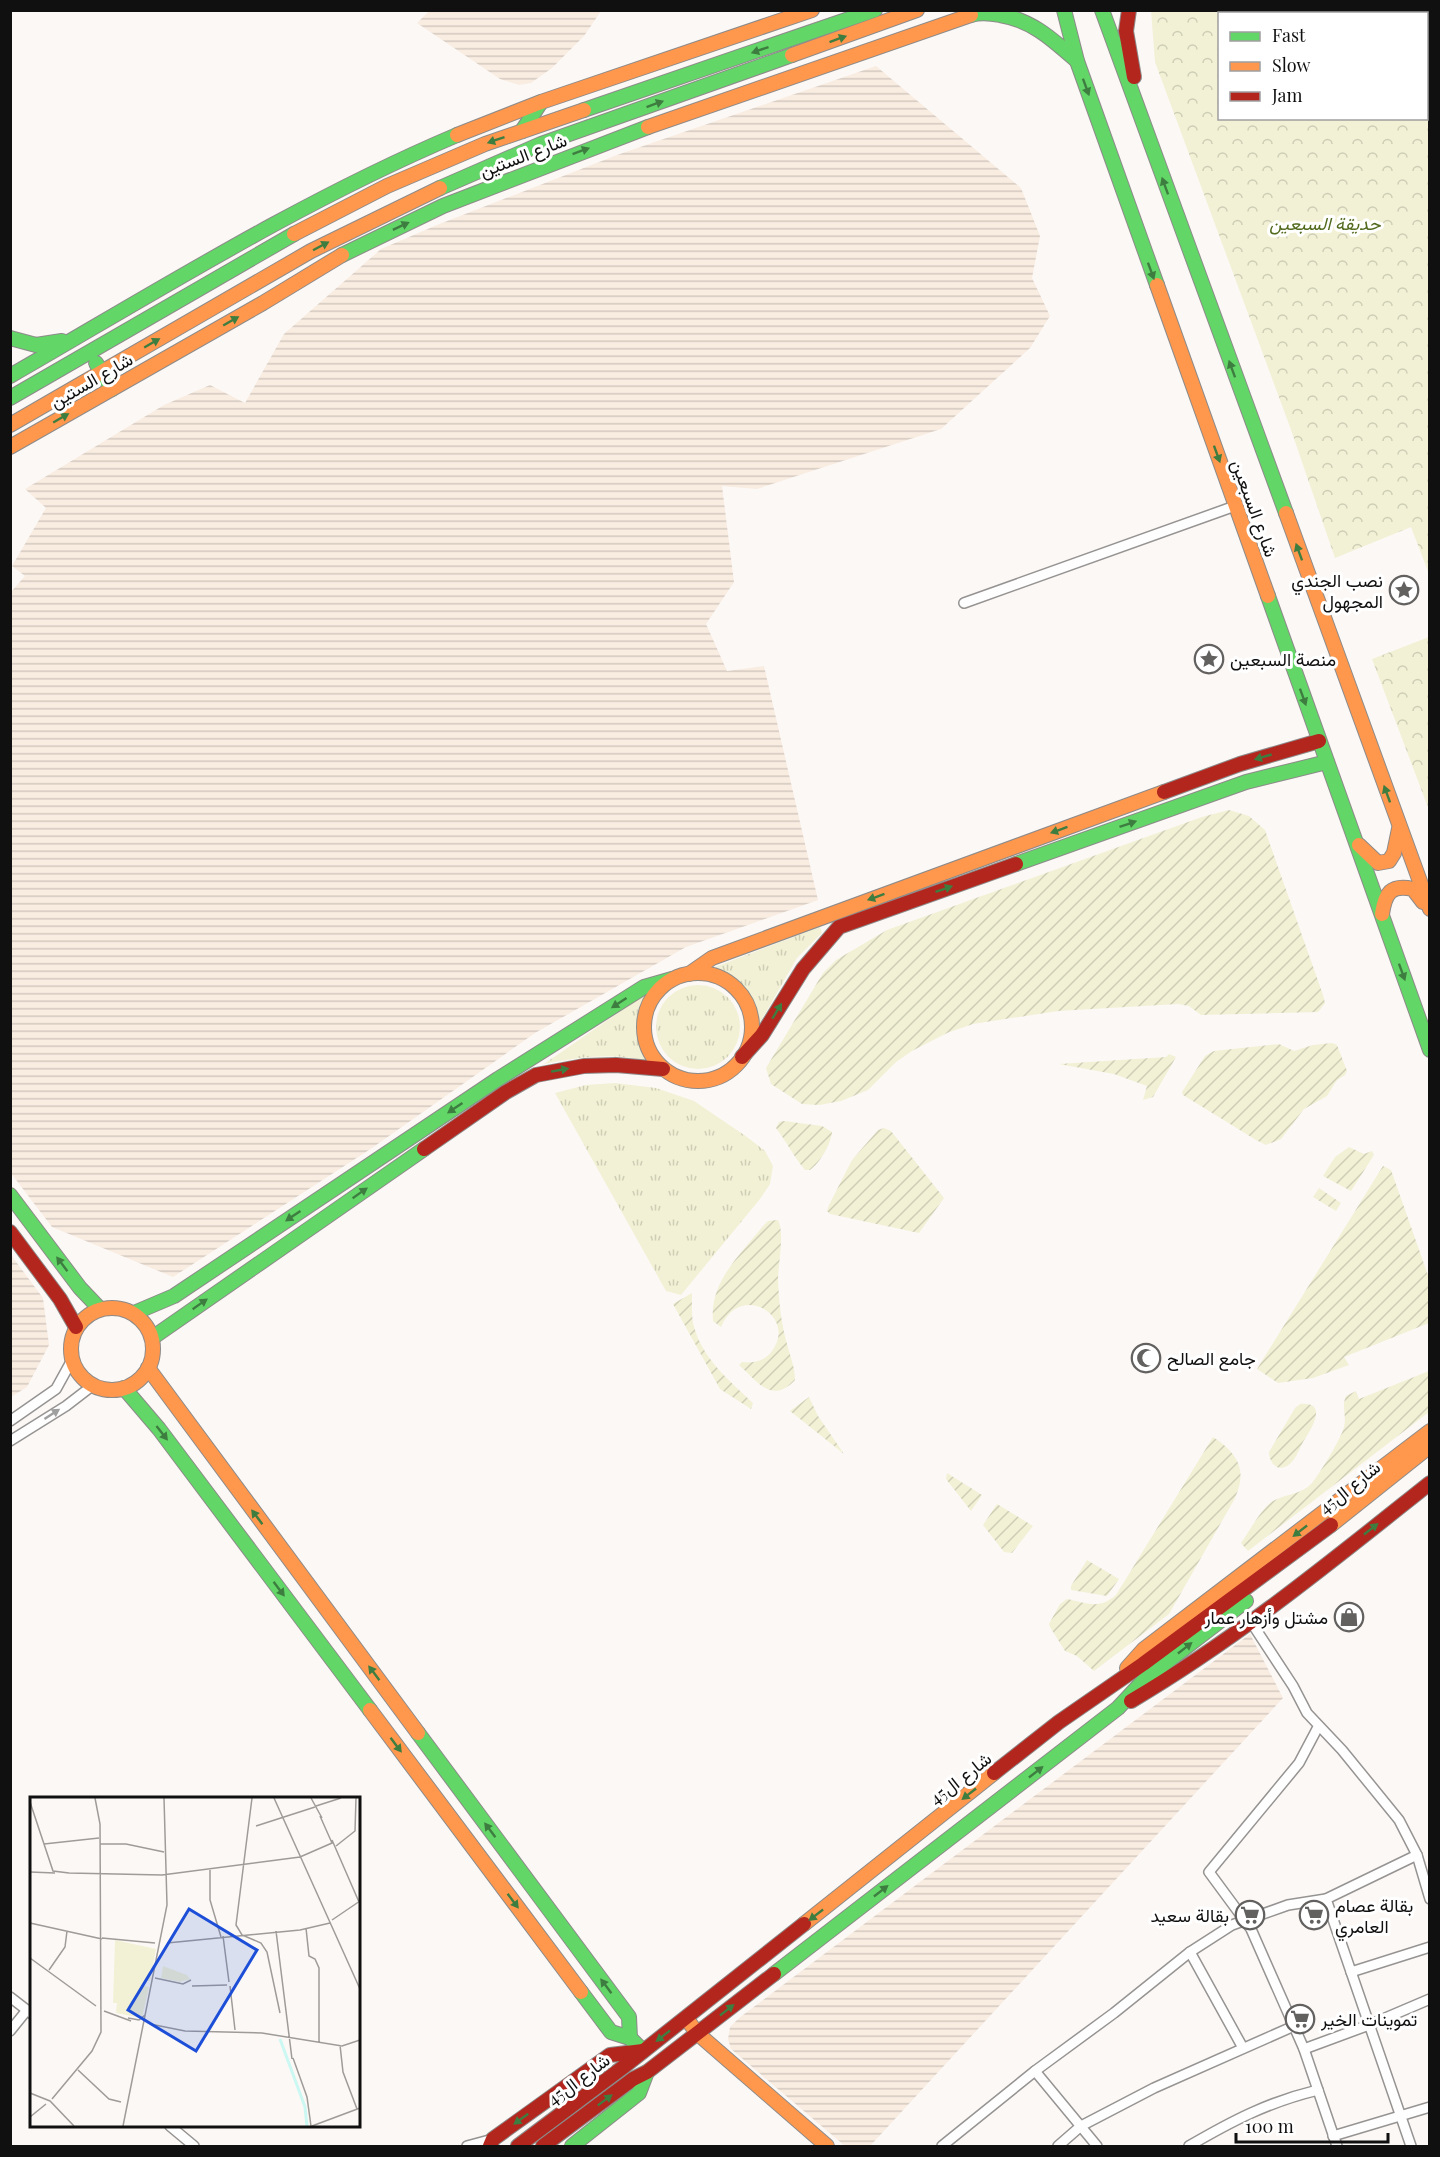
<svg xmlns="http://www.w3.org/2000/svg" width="1440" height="2157" viewBox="0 0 1440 2157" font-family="'Playfair Display',Vazirmatn,serif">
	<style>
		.farmland { fill: url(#farmland-rules) }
		.grass { fill: url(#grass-tufts) }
		.park { fill: url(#park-crowns); fill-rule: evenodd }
		.garden { fill: url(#garden-furrows) }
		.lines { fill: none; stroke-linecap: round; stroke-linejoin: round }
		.street-casing { stroke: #969493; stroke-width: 12 }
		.fast-casing { stroke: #8d8b8a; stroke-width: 16 }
		.slow-casing { stroke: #8d8b8a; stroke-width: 16 }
		.jam-casing { stroke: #8d8b8a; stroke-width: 16 }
		.street { stroke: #fffefe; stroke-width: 9 }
		.fast { stroke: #63d668; stroke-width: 14 }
		.slow { stroke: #ff974d; stroke-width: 14 }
		.jam { stroke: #b3261e; stroke-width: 14 }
		.oneway { fill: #3e7d40 }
		.oneway2 { fill: #9f9f9f }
		.labels { text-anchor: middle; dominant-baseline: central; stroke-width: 6; stroke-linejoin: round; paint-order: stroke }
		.street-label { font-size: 18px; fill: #101010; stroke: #fff }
		.park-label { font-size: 18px; font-style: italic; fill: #516a1d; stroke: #fff }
		.poi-label { font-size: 18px; fill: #101010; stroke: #fff; text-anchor: start }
		.inset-river { fill: none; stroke: #cbf8f2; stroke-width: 3 }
		.inset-road { fill: none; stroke: #9e9b99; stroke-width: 1.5 }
		.view { fill: #1d4ed8; fill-opacity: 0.15; stroke: #1d4ed8; stroke-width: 3 }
		.inset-edge { fill: none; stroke: #101010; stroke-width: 3 }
	</style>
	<defs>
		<pattern id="farmland-rules" width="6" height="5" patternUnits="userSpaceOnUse" patternTransform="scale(1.5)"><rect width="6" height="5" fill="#f9ece1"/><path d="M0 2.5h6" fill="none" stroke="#d4c9c0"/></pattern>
		<pattern id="grass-tufts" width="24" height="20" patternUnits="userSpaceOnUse" patternTransform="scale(1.5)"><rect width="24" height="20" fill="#f2f1d5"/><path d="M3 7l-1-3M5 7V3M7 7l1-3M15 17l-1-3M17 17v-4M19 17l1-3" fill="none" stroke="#ceceb6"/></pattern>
		<pattern id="park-crowns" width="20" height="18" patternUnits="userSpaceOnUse" patternTransform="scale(1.5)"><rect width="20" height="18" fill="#f2f1d5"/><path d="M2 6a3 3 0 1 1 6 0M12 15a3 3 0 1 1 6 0" fill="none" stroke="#ceceb6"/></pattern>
		<pattern id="garden-furrows" width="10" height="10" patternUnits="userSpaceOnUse" patternTransform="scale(1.5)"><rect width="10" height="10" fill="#f2f1d5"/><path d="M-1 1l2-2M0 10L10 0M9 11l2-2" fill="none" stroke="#ceceb6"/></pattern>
	</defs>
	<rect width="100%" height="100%" fill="#fcf8f5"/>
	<g class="farmland">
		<path d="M601,11L584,36L552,68L531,83L519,85L500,79L417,23L429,11Z"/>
		<path d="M876,66L1021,188L1040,236L1032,278L1050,316L1030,348L941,429L757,489L722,486L734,582L706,624L727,671L764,666L818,900L686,947L535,1033L372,1148L173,1277L52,1227L10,1172V593L25,576L12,566L46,508L25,489L164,405L210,385L245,403L284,334L381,249L437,225L617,155Z"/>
		<path d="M11,1255L43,1298L49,1345L27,1387L11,1397Z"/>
		<path d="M1250,1634L1283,1698L870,2146H845L731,2049L728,2039L730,2027L739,2018Z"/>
	</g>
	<g class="grass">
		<path d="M820,927L822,933L797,958L758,1026C758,998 738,980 715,967Z"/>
		<circle cx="698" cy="1027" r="42"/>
		<path d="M644,995L647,998C637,1023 638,1037 649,1061C613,1052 579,1057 544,1064Z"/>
		<path d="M615,1083L656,1088L694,1101L747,1137L765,1151L773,1166L770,1184L760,1199L681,1295L666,1291L555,1093L586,1085Z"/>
	</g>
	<g class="park">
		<path d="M1151,10L1429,11V574L1411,527L1335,558L1290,427L1155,62ZM1220,14H1426V118H1220Z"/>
		<path d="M1429,637V810L1372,659Z"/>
	</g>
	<g class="garden">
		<path d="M1229,810L1249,816L1265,830L1323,995L1325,1003L1318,1012L1201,1015L1189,1006L1178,1004L1058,1011L973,1024L947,1033L912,1051L896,1062L868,1090L841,1101L819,1105L802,1104L771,1084L766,1068L823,973L836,960L887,930L1202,817Z"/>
		<path d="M1332,1043L1337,1045L1347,1071L1345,1075L1337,1080L1327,1096L1304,1109L1281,1139L1266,1145L1256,1140L1183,1095L1182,1092L1205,1056L1214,1051L1279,1044L1294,1051L1313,1045Z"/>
		<path d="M1169,1054L1176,1057L1153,1097L1143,1100L1147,1086L1114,1074L1059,1064L1166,1057Z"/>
		<path d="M784,1121L822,1126L832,1132C831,1144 820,1163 810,1170H805C794,1157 786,1141 776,1128L779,1122Z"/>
		<path d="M884,1128L891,1131L944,1198L919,1233L830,1214L827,1211L829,1205L852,1160L878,1130Z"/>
		<path d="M1349,1147L1364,1154L1372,1151L1374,1155L1351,1191L1323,1176L1335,1157Z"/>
		<path d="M1383,1166L1391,1170L1429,1278V1323L1344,1357L1349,1365L1313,1378L1278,1383L1257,1369Z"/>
		<path d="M1319,1188L1341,1203L1336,1211L1313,1197Z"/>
		<path d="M778,1220C785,1234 778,1263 778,1280C779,1302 781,1323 787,1344C790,1356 795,1367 795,1380C772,1405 757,1381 739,1365L742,1362C754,1363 765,1361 772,1351C798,1316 740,1281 721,1327L713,1321C709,1282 741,1254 763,1226L768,1221Z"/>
		<path d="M692,1293C692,1305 691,1319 695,1330C705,1361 730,1381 753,1403L751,1409L720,1389L673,1304Z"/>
		<path d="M1429,1371V1412L1248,1551L1241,1543C1249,1532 1263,1505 1275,1500C1287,1494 1302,1494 1312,1483C1320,1473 1341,1439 1344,1427C1347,1415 1341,1408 1346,1396L1356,1391L1359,1399Z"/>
		<path d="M809,1397L818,1416L844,1454L790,1411Z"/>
		<path d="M1300,1404C1330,1401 1310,1431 1303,1442C1299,1449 1295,1462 1287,1466C1277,1472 1269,1462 1269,1452L1295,1408Z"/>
		<path d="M1213,1437C1239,1454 1248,1471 1234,1500L1169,1614L1094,1671L1077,1656L1065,1651L1050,1627L1049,1624L1060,1604L1067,1599C1087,1603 1099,1610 1116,1595Z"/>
		<path d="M947,1473L982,1495L971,1511L946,1479Z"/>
		<path d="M997,1504L1033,1526L1012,1553L1004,1552L983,1525Z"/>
		<path d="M1087,1560L1119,1579L1107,1596L1071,1590V1586Z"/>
	</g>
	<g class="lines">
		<g class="street-casing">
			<g id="street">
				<path d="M964,603L1235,506"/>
				<path d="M10,1421L56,1389L72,1360"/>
				<path d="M10,1441L66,1406L92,1386"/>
				<path d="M1251,1622L1293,1686L1307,1713L1342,1750L1399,1820L1417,1855L1430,1899"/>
				<path d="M1318,1727L1299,1763L1209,1872L1251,1929L1304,2049L1337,2146"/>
				<path d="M1326,1899L1411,2146"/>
				<path d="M1190,1952L1243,2048"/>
				<path d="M1351,1972L1430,1947"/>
				<path d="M10,1997L32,2014"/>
				<path d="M10,2031L27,2010"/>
				<path d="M1304,2049L1369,2025L1430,1999"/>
				<path d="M1035,2071L1097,2146"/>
				<path d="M170,2126L194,2146"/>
				<path d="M1333,2136L1430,2107"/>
				<path d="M467,2146L493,2139"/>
				<path d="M942,2146L1035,2071L1114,2013L1190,1952L1232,1925L1288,1905L1326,1899L1417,1855"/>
				<path d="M1058,2146L1081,2126L1154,2088L1294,2026"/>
				<path d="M1189,2146C1232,2121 1268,2102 1318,2090"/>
			</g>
		</g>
		<g class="fast-casing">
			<g id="fast">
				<path d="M1064,10L1077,61L1157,285"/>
				<path d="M1102,10L1286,513"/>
				<path d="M971,15C980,12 990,13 1000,15C1032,20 1053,40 1077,61"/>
				<path d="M584,110L875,10"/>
				<path d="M522,131L541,102"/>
				<path d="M440,188L541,144L792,55"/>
				<path d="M342,255L443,206L648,127"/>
				<path d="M10,338L36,345L62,341"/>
				<path d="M96,363L112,389"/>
				<path d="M10,376C156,292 301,201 457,135"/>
				<path d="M10,398L294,234"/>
				<path d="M1268,596L1430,1050"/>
				<path d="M1016,864L1246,782L1327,762"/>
				<path d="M10,1195L80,1288L100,1309"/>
				<path d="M134,1313L174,1296L498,1079L644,987L672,979"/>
				<path d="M152,1338L424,1149"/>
				<path d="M124,1388L159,1429L370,1710"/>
				<path d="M418,1733L629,2017L630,2038"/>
				<path d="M774,1974L1118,1708L1146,1678L1246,1601"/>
				<path d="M581,1992L611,2032L630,2038L643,2051"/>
				<path d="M572,2146L639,2093L647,2072"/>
			</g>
		</g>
		<g class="slow-casing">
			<g id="slow">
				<path d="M792,55L917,10"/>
				<path d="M648,127L971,15"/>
				<path d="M457,135L541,102L812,10"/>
				<path d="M294,234L387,186L485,144L584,110"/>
				<path d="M1157,285L1268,596"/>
				<path d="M10,425L311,251L440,188"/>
				<path d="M10,447L263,303L342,255"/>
				<path d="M1286,513L1430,909"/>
				<path d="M1359,845L1378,863L1389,861L1394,853L1399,829"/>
				<path d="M1382,914C1385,893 1391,884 1413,889L1423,902"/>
				<circle cx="698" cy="1027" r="54"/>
				<path d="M689,974L712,958L1164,792"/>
				<circle cx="112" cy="1349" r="41"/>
				<path d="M148,1368L418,1733"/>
				<path d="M1331,1525L1430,1446"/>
				<path d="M1127,1668L1144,1649L1430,1431"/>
				<path d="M370,1710L581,1992"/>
				<path d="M804,1924L994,1773"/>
				<path d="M686,2018L697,2033L827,2146"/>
			</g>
		</g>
		<g class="jam-casing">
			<g id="jam">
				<path d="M1129,10L1126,31L1134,77"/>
				<path d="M1164,792L1240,764L1319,741"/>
				<path d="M742,1057L762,1035L803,969L839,927L1016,864"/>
				<path d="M424,1149L506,1092L536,1075L584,1066L616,1065L663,1069"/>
				<path d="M10,1232L60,1299L76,1327"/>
				<path d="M1131,1701C1238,1638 1333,1560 1430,1483"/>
				<path d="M994,1773L1059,1722L1143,1664L1331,1525"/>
				<path d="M490,2146L493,2139L610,2055L643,2051"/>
				<path d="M518,2146L622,2068L804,1924"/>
				<path d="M543,2146L633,2079L647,2072L774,1974"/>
			</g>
		</g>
		<use href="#street" class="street"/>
		<use href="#fast" class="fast"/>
		<use href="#slow" class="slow"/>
		<use href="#jam" class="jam"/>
	</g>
	<defs><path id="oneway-solid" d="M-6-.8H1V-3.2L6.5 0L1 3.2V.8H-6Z" transform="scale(1.5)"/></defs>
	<g class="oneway">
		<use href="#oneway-solid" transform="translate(838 39) rotate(-20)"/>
		<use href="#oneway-solid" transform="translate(760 50) rotate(161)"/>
		<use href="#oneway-solid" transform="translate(1086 87) rotate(70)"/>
		<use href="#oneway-solid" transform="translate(655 104) rotate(-20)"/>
		<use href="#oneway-solid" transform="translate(496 140) rotate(161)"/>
		<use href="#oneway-solid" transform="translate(581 151) rotate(-20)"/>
		<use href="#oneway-solid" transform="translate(1165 186) rotate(-110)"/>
		<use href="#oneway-solid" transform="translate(401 226) rotate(-25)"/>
		<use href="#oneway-solid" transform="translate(321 246) rotate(-28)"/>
		<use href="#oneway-solid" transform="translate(1151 271) rotate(70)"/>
		<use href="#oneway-solid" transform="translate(231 321) rotate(-30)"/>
		<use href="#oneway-solid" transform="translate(152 343) rotate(-30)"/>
		<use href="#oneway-solid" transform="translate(1232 369) rotate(-110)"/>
		<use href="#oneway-solid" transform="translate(61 418) rotate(-30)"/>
		<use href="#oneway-solid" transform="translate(1217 454) rotate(70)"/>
		<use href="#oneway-solid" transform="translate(1299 552) rotate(-110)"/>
		<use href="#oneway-solid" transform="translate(1303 697) rotate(70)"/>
		<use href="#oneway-solid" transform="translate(1263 757) rotate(164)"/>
		<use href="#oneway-solid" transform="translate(1387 794) rotate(-110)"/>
		<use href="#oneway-solid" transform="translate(1128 824) rotate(-19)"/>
		<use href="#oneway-solid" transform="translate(1059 830) rotate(160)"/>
		<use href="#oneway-solid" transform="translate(944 889) rotate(-19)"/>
		<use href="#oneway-solid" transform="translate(876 897) rotate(160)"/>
		<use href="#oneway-solid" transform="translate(1402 972) rotate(70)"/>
		<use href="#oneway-solid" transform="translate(619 1003) rotate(147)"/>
		<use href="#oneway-solid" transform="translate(777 1011) rotate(-59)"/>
		<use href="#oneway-solid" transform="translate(560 1070) rotate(-10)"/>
		<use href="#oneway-solid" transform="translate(455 1108) rotate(146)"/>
		<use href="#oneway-solid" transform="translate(360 1193) rotate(-35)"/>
		<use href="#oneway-solid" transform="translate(293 1216) rotate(146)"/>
		<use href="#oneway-solid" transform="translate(62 1264) rotate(-127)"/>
		<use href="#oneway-solid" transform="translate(200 1304) rotate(-35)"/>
		<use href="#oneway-solid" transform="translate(162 1433) rotate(52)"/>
		<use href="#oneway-solid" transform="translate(257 1517) rotate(-127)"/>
		<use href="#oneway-solid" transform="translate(1371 1529) rotate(-38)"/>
		<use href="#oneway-solid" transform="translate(1300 1531) rotate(142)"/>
		<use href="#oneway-solid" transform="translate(279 1589) rotate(53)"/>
		<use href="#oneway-solid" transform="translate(1185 1648) rotate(-38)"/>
		<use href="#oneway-solid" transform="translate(374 1673) rotate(-127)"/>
		<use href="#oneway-solid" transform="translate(396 1745) rotate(53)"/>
		<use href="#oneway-solid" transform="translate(1036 1772) rotate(-38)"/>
		<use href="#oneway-solid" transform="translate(969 1794) rotate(142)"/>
		<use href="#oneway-solid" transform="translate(490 1830) rotate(-127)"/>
		<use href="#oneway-solid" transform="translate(881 1891) rotate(-38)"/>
		<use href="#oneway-solid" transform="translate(513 1901) rotate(53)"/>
		<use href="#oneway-solid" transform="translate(816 1915) rotate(142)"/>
		<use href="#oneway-solid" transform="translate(606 1986) rotate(-127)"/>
		<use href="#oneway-solid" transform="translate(727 2010) rotate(-38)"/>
		<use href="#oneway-solid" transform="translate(663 2036) rotate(142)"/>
		<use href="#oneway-solid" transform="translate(605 2100) rotate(-37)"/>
		<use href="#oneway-solid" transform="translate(521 2119) rotate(144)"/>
	</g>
	<use class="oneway2" href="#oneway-solid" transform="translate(52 1414) rotate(-33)"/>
	<defs>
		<g id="sight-ring" transform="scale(1.5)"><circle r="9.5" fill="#fff" stroke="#636160" stroke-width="1.5"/><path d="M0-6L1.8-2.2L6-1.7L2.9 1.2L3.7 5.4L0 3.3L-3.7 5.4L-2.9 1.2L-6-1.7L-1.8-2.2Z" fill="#636160"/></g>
		<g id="mosque-ring" transform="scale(1.5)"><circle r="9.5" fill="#fff" stroke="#636160" stroke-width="1.5"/><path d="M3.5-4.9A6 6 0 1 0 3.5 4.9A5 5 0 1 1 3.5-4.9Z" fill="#636160"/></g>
		<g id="shop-ring" transform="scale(1.5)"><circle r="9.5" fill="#fff" stroke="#636160" stroke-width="1.5"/><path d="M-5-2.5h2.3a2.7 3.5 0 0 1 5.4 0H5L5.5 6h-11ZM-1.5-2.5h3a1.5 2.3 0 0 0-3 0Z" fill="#636160"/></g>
		<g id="supermarket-ring" transform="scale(1.5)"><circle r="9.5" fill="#fff" stroke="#636160" stroke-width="1.5"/><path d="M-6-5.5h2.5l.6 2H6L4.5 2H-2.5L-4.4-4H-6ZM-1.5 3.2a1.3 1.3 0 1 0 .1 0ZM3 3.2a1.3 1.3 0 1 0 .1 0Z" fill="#636160"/></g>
	</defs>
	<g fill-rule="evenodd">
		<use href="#sight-ring" x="1404" y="590"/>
		<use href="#sight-ring" x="1209" y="659"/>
		<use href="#mosque-ring" x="1146" y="1358"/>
		<use href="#shop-ring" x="1349" y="1617"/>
		<use href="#supermarket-ring" x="1250" y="1915"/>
		<use href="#supermarket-ring" x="1314" y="1915"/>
		<use href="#supermarket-ring" x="1300" y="2019"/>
	</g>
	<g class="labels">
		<g class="street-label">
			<text transform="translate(523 155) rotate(-21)">شارع الستين</text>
			<text transform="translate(91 380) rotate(-30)">شارع الستين</text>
			<text transform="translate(1255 508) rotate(70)">شارع السبعين</text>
			<text transform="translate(1349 1487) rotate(-39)">شارع ال45</text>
			<text transform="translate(960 1778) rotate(-38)">شارع ال45</text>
			<text transform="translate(578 2079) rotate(-37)">شارع ال45</text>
		</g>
		<g class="park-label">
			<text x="1325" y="223">حديقة السبعين</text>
		</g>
		<g class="poi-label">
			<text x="1383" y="580" text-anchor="end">نصب الجندي<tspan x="1383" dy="21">المجهول</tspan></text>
			<text x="1230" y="659">منصة السبعين</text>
			<text x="1167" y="1358">جامع الصالح</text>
			<text x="1328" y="1617" text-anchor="end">مشتل وأزهار عمار</text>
			<text x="1335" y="1905">بقالة عصام<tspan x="1335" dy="21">العامري</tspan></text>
			<text x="1229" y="1915" text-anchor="end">بقالة سعيد</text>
			<text x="1321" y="2019">تموينات الخير</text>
		</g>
	</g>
	<g transform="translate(30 1797)">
		<rect width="330" height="330" fill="#fcf8f5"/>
		<path d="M85,143L126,152L120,184H116L115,189L119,190L112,221L86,216L87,206H83Z" fill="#f2f1d5"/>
		<path d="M133,169L157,178L160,182L150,185L131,181Z" fill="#f2f1d5"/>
		<path class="inset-river" d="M250,242L275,310L277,329"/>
		<path class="inset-road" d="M222,1L206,128L212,138L231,146L237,155L250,216M244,1L330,192M281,1L292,21M0,5L23,74L39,76L132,78L270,60L302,46L290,19M286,9L311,1M226,29L285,10M302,43L329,105M14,47L69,41M70,47H96L134,55M306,49L325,34L326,1M180,73V103L191,140M0,75L25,76M302,123L330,104M0,126L72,142M276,131L279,159L285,162L289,171V245M246,134L262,262M193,139L199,185M72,141L125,146M137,146L270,133L300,126M0,161L66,209M19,173L35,150L37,134M125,181L153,187L161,183M162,189L197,188M200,189L205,233M74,214L101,224M98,221L109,223L115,218M120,227L155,234L232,236L312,249L330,243M310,248L313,275L327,312M263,261L277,300L281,329M48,273L79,302L91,305M0,296L20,304L44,329M22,302L62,254L71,235L70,27L65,1M0,320L16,307M93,329L137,108L134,1M282,329L330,311"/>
		<path class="view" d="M159,112L227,153L166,254L98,213Z"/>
		<rect width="330" height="330" class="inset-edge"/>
	</g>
	<rect width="1440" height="2157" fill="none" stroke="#101010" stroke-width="24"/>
	<rect x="1218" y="12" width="210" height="108" fill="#ffffff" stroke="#9f9f9f" stroke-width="1.5"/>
	<rect x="1230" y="32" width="30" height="9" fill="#63d668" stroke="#9f9f9f" stroke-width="1.5"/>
	<text x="1272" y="42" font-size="18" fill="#101010">Fast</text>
	<rect x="1230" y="62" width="30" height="9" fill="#ff974d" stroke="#9f9f9f" stroke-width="1.5"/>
	<text x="1272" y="72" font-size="18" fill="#101010">Slow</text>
	<rect x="1230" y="92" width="30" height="9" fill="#b3261e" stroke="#9f9f9f" stroke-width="1.5"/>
	<text x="1272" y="102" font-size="18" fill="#101010">Jam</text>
	<path d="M1236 2133v9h152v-9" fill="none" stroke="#101010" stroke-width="3"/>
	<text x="1245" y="2133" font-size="18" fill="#101010" stroke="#ffffff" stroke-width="4.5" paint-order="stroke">100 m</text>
</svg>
